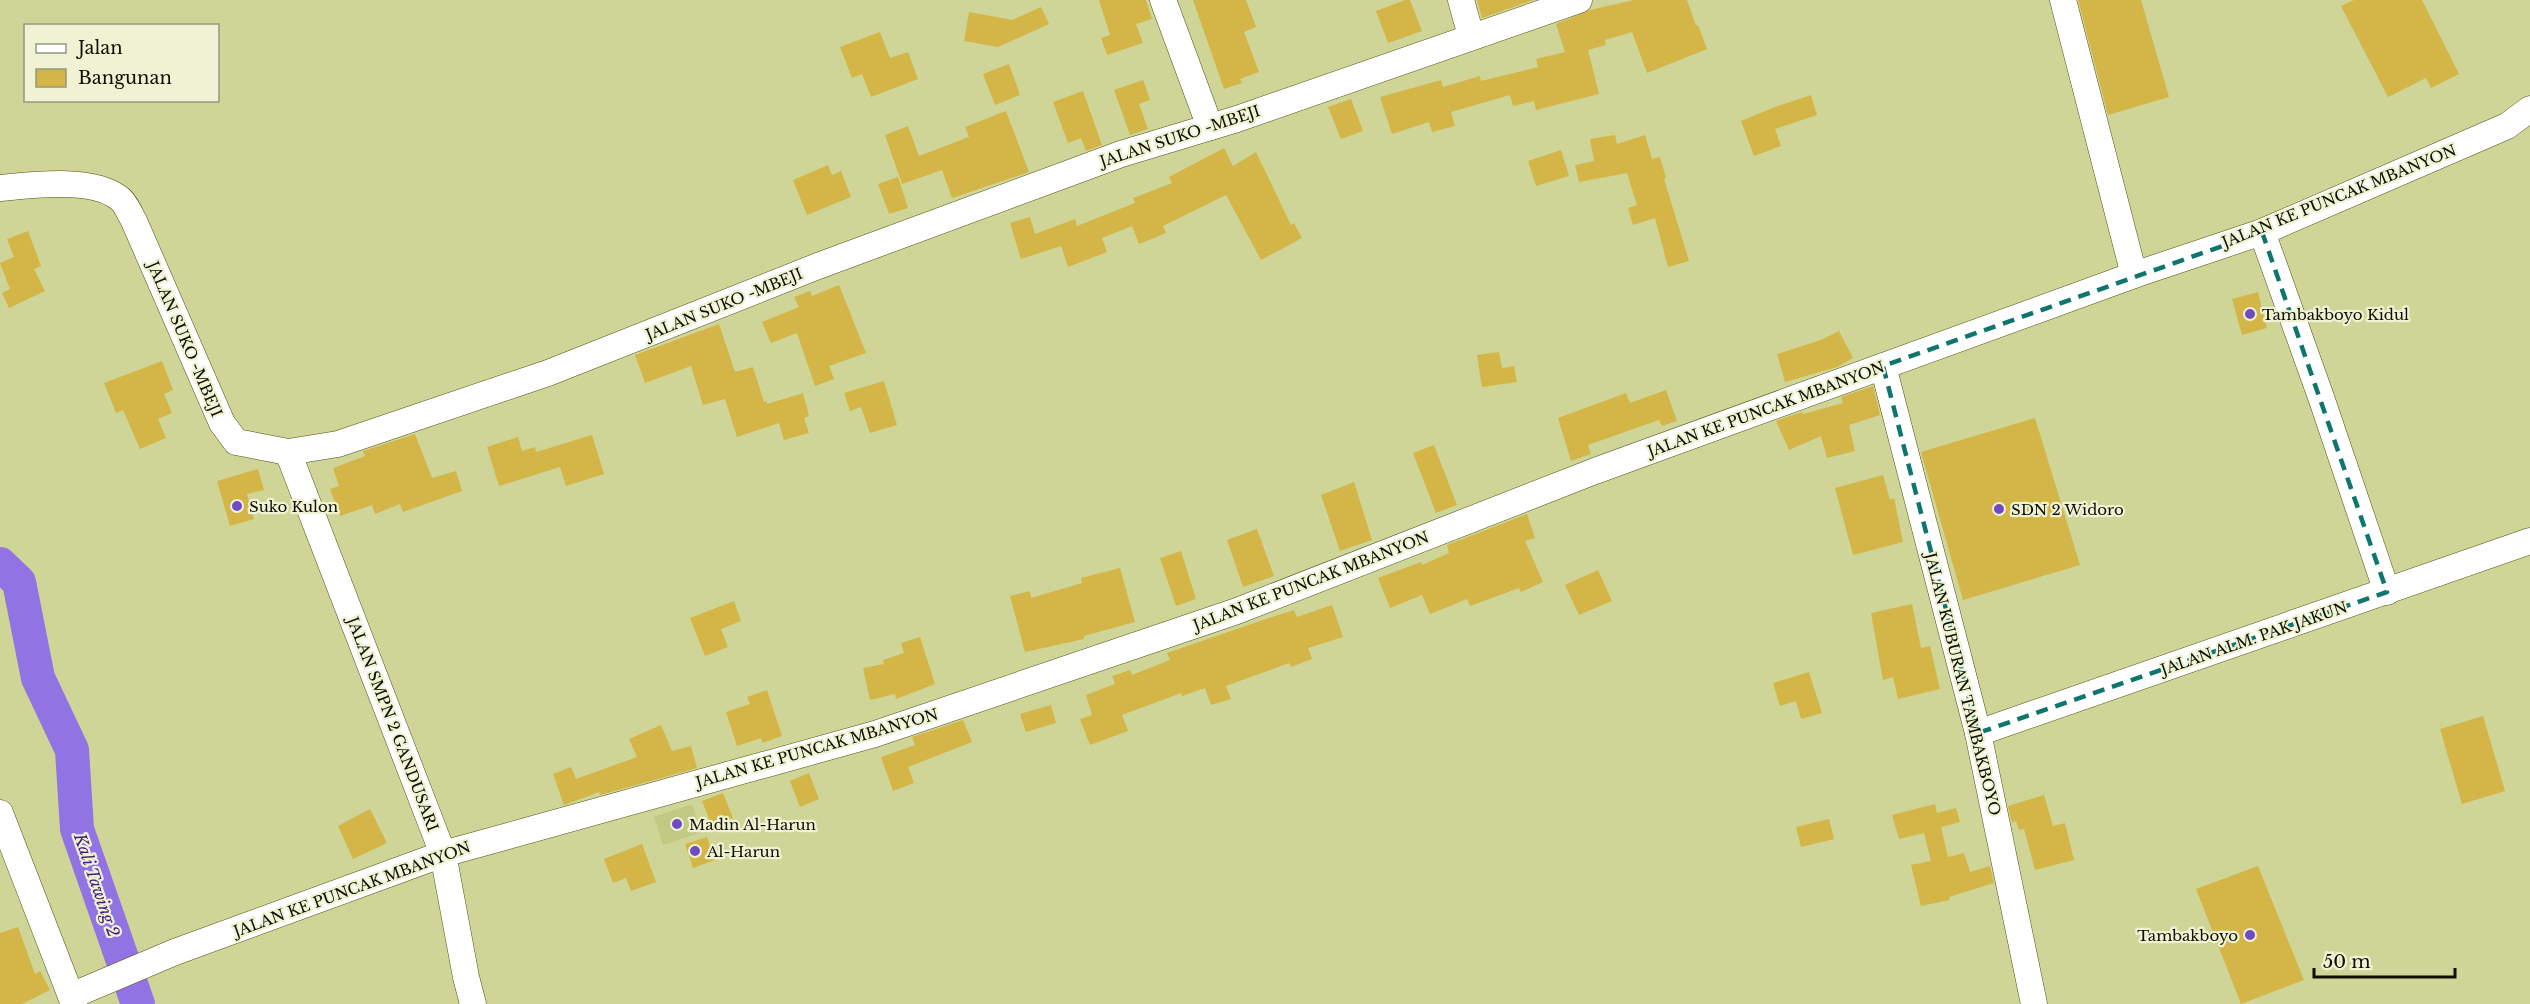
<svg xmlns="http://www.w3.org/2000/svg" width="2530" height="1004" viewBox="0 0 2530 1004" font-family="'Libre Baskerville',serif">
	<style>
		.built { fill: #c1c982 }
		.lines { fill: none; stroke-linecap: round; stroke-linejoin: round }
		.river { stroke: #9173e4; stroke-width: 34 }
		.building { fill: #d4b648 }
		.minor-casing { stroke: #4d5213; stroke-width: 27 }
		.minor { stroke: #fff; stroke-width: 26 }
		.marked { fill: none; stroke: #0f766e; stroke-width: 4.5; stroke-dasharray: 12 8; stroke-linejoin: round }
		.poi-dot { fill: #714bc4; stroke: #eff3d4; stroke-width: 2 }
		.labels { text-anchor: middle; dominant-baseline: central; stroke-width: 4.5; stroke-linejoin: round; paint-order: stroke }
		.street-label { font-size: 15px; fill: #0e0f00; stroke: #eff3d4 }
		.poi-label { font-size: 15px; fill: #0e0f00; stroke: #eff3d4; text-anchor: start }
		.water-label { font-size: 16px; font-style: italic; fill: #3f197e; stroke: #eff3d4 }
	</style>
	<rect width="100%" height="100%" fill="#ced596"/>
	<path class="built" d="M692,804L701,832L663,845L654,817Z"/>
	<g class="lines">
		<path class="river" d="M0,564L19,582L38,678L72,750L77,829L138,1004"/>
	</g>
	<g class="building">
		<path d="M1099,0H1146L1152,19L1136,24L1143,43L1107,55L1101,38L1110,35Z"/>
		<path d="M1193,0H1246L1256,27L1244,32L1259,72L1240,79L1242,83L1224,89Z"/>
		<path d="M1405,0H1410L1422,31L1388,43L1376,11Z"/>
		<path d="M1477,0H1533L1482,18Z"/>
		<path d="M1634,0H1687L1696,26L1698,25L1707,49L1647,73L1632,32L1605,40L1606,45L1588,50L1599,94L1536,110L1534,101L1513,106L1510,95L1451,112L1455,126L1432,132L1429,122L1392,134L1380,97L1441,80L1443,87L1480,76L1481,81L1538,67L1536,59L1565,52L1556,24L1590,10Z"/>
		<path d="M2078,0H2141L2169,97L2108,115Z"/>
		<path d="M2354,0H2422L2459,74L2431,88L2426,78L2388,97L2341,6Z"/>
		<path d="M1041,7L1049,24L998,47L964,41L969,12L1012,20Z"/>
		<path d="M880,32L890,58L908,52L918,79L871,97L862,74L852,78L840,47Z"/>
		<path d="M1009,64L1020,95L995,105L983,74Z"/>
		<path d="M1143,80L1150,100L1139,104L1148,129L1130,135L1114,90Z"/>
		<path d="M1083,91L1102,145L1086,151L1081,138L1068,143L1053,102Z"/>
		<path d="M1811,95L1817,115L1775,129L1781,146L1754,156L1741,121L1775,107Z"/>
		<path d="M1351,99L1363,131L1341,139L1328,107Z"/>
		<path d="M1006,111L1029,172L952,198L942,170L902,184L885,135L908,126L919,156L969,137L965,127Z"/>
		<path d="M1615,135L1617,144L1645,135L1652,159L1660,157L1666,178L1664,179L1689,261L1668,267L1655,218L1633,225L1628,208L1637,205L1627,173L1579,182L1575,165L1594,161L1590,139Z"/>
		<path d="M1224,148L1233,166L1256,152L1291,225L1294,223L1302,238L1261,260L1226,195L1163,226L1166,233L1139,244L1132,226L1102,238L1107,252L1068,267L1061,246L1021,259L1010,223L1030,217L1035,234L1075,219L1077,226L1135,203L1133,198L1172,183L1169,177Z"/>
		<path d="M1561,150L1569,176L1536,186L1528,161Z"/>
		<path d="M828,165L832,175L841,171L851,197L807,215L793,180Z"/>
		<path d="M898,177L908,208L889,214L878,184Z"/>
		<path d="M28,231L41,266L34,269L45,291L9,308L2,293L10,289L0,263L14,257L7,239Z"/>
		<path d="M839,285L866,353L829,366L834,379L815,386L797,333L771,343L762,322L799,307L794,297L810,291L812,296Z"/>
		<path d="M2258,292L2267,328L2242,335L2232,299Z"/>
		<path d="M719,324L735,372L753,367L764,402L767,401V404L803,393L809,416L804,418L809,433L784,440L779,423L737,437L725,399L703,405L691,366L645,383L635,355Z"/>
		<path d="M1839,331L1853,358L1837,367L1785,382L1777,354L1821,340Z"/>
		<path d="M1499,352L1502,368L1514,366L1517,382L1482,387L1477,355Z"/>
		<path d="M162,361L173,390L164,394L172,413L158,419L166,438L140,449L123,410L116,413L104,383Z"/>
		<path d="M884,381L897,425L870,433L861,407L850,411L844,393Z"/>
		<path d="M1873,386L1880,415L1849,425L1855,451L1827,458L1821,436L1789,450L1776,421L1802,412L1803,414L1843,403L1841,397Z"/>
		<path d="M1666,390L1677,421L1662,426L1659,420L1588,445L1591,454L1571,461L1558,418L1626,393L1630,403Z"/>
		<path d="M2035,418L2080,565L1963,600L1921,452Z"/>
		<path d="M415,434L432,478L456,471L462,491L403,512L400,504L375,514L372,505L340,516L330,489L339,486L333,468L365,456L363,451Z"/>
		<path d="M592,435L604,474L566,486L560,467L499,486L487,447L518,437L522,451L535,447L536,452Z"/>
		<path d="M1434,445L1457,505L1436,513L1413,453Z"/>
		<path d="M258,469L264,490L247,494L254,519L230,526L217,481Z"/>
		<path d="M1883,475L1890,500L1894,498L1903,542L1853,555L1835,488Z"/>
		<path d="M1354,482L1372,540L1340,551L1321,495Z"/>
		<path d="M1527,514L1535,538L1525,541L1543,582L1521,592L1519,588L1470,606L1467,599L1430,614L1422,595L1390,608L1378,578L1421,562L1422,565L1449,553L1447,545Z"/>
		<path d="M1257,529L1274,576L1243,587L1227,540Z"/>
		<path d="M1181,551L1196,599L1176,606L1160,558Z"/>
		<path d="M1120,568L1135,622L1084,636V639L1025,652L1010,596L1030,591L1031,598L1082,583L1081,578Z"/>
		<path d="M1598,570L1612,601L1579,615L1565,585Z"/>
		<path d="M734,601L741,621L721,629L728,647L705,656L690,618Z"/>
		<path d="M1912,604L1921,648L1930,646L1940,689L1898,699L1893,677L1883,680L1871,613Z"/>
		<path d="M1332,605L1343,637L1308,648L1312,659L1291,667L1289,663L1226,686L1231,699L1211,705L1205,688L1182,696L1181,693L1122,715L1128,731L1090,745L1080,719L1092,715L1086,695L1115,684L1112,676L1130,670L1132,675L1170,660L1167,653L1263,620L1294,610L1297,617Z"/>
		<path d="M920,637L935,684L896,699L895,694L870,700L863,668L884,664L883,660L904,653L901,643Z"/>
		<path d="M1809,672L1822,713L1801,719L1796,701L1780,706L1773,683Z"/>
		<path d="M767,690L782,736L762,743L761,738L737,746L726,712L750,704L747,697Z"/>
		<path d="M1051,705L1056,723L1026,732L1020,714Z"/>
		<path d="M2483,716L2505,791L2462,804L2440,729Z"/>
		<path d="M963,720L972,742L908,767L914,783L893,791L881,757L915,745L912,737Z"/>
		<path d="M661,725L672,751L691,746L697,768L600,795L599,792L564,805L553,774L571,767L576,779L637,757L629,739Z"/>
		<path d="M809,773L819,799L800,807L790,781Z"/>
		<path d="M723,793L733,818L712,826L702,801Z"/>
		<path d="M2044,795L2053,826L2065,823L2074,860L2035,870L2024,829L2019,830L2016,821L2012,823L2008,806Z"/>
		<path d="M1935,804L1937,813L1956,808L1960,822L1941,827L1948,857L1964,853L1970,872L1990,866L1994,883L1949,897L1950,900L1921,906L1911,865L1931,861L1924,833L1899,839L1892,815Z"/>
		<path d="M370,809L387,843L353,859L338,826Z"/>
		<path d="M1829,819L1834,839L1801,847L1796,827Z"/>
		<path d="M707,837L715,860L693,868L685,844Z"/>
		<path d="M642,844L656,882L631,891L626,878L613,883L604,859Z"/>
		<path d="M2258,866L2304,980L2241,1004L2196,889Z"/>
		<path d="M18,927L35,974L40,971L50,990L22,1004H0V933Z"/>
	</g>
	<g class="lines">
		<g class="minor-casing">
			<g id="minor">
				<path d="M1163,0L1210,127"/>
				<path d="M1461,0L1471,36"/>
				<path d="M2063,0L2134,275"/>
				<path d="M0,188C32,185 92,177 119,198C125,202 130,214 134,221L222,423L236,442L288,452L338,444L548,373L818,266L1121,154L1237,119L1579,0"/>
				<path d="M2262,232L2322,400L2387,592"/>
				<path d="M1883,366L1978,733L2034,1004"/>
				<path d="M288,452L443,854L466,977L473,1004"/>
				<path d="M1978,733L2530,541"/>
				<path d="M0,813L74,1004"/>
				<path d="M71,996L175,952L443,854L875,734L1237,611L1595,471L2134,275L2262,232L2507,126L2530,109"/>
			</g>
		</g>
		<use href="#minor" class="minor"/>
	</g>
	<path class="marked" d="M2262,232L2387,592L1978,733L1883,366Z"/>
	<g class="poi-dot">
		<circle cx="2250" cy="314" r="6"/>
		<circle cx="237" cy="506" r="6"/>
		<circle cx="1999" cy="509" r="6"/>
		<circle cx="677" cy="824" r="6"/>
		<circle cx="695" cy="851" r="6"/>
		<circle cx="2250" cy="935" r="6"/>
	</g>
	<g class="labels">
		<g class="street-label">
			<text transform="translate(1180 136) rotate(-18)">JALAN SUKO -MBEJI</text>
			<text transform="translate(2339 196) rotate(-22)">JALAN KE PUNCAK MBANYON</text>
			<text transform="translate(724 304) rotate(-22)">JALAN SUKO -MBEJI</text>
			<text transform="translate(185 339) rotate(67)">JALAN SUKO -MBEJI</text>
			<text transform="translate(1766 409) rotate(-20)">JALAN KE PUNCAK MBANYON</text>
			<text transform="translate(1311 581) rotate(-21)">JALAN KE PUNCAK MBANYON</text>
			<text transform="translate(2254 638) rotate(-19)">JALAN ALM. PAK JAKUN</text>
			<text transform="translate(1963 684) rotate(76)">JALAN KUBURAN TAMBAKBOYO</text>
			<text transform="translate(393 724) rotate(69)">JALAN SMPN 2 GANDUSARI</text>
			<text transform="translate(817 748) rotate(-16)">JALAN KE PUNCAK MBANYON</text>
			<text transform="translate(352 889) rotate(-20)">JALAN KE PUNCAK MBANYON</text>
		</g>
		<g class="poi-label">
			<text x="2262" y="314">Tambakboyo Kidul</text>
			<text x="249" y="506">Suko Kulon</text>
			<text x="2011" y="509">SDN 2 Widoro</text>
			<text x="689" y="824">Madin Al-Harun</text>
			<text x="707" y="851">Al-Harun</text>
			<text x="2238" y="935" text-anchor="end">Tambakboyo</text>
		</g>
		<g class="water-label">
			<text transform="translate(97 885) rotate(71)">Kali Tawing 2</text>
		</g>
	</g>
	<rect x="24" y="24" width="195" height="78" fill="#eff3d4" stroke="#95987f" stroke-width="1.5"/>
	<rect x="36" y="44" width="30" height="9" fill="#ffffff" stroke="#95987f" stroke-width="1.5"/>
	<text x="78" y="54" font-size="18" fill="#0e0f00">Jalan</text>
	<rect x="36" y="69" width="30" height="18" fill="#d4b648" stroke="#95987f" stroke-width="1.5"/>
	<text x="78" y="84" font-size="18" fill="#0e0f00">Bangunan</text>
	<path d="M2314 968v9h141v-9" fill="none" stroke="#0e0f00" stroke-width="3"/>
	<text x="2323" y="968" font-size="18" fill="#0e0f00" stroke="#eff3d4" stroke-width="4.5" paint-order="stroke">50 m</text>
</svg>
